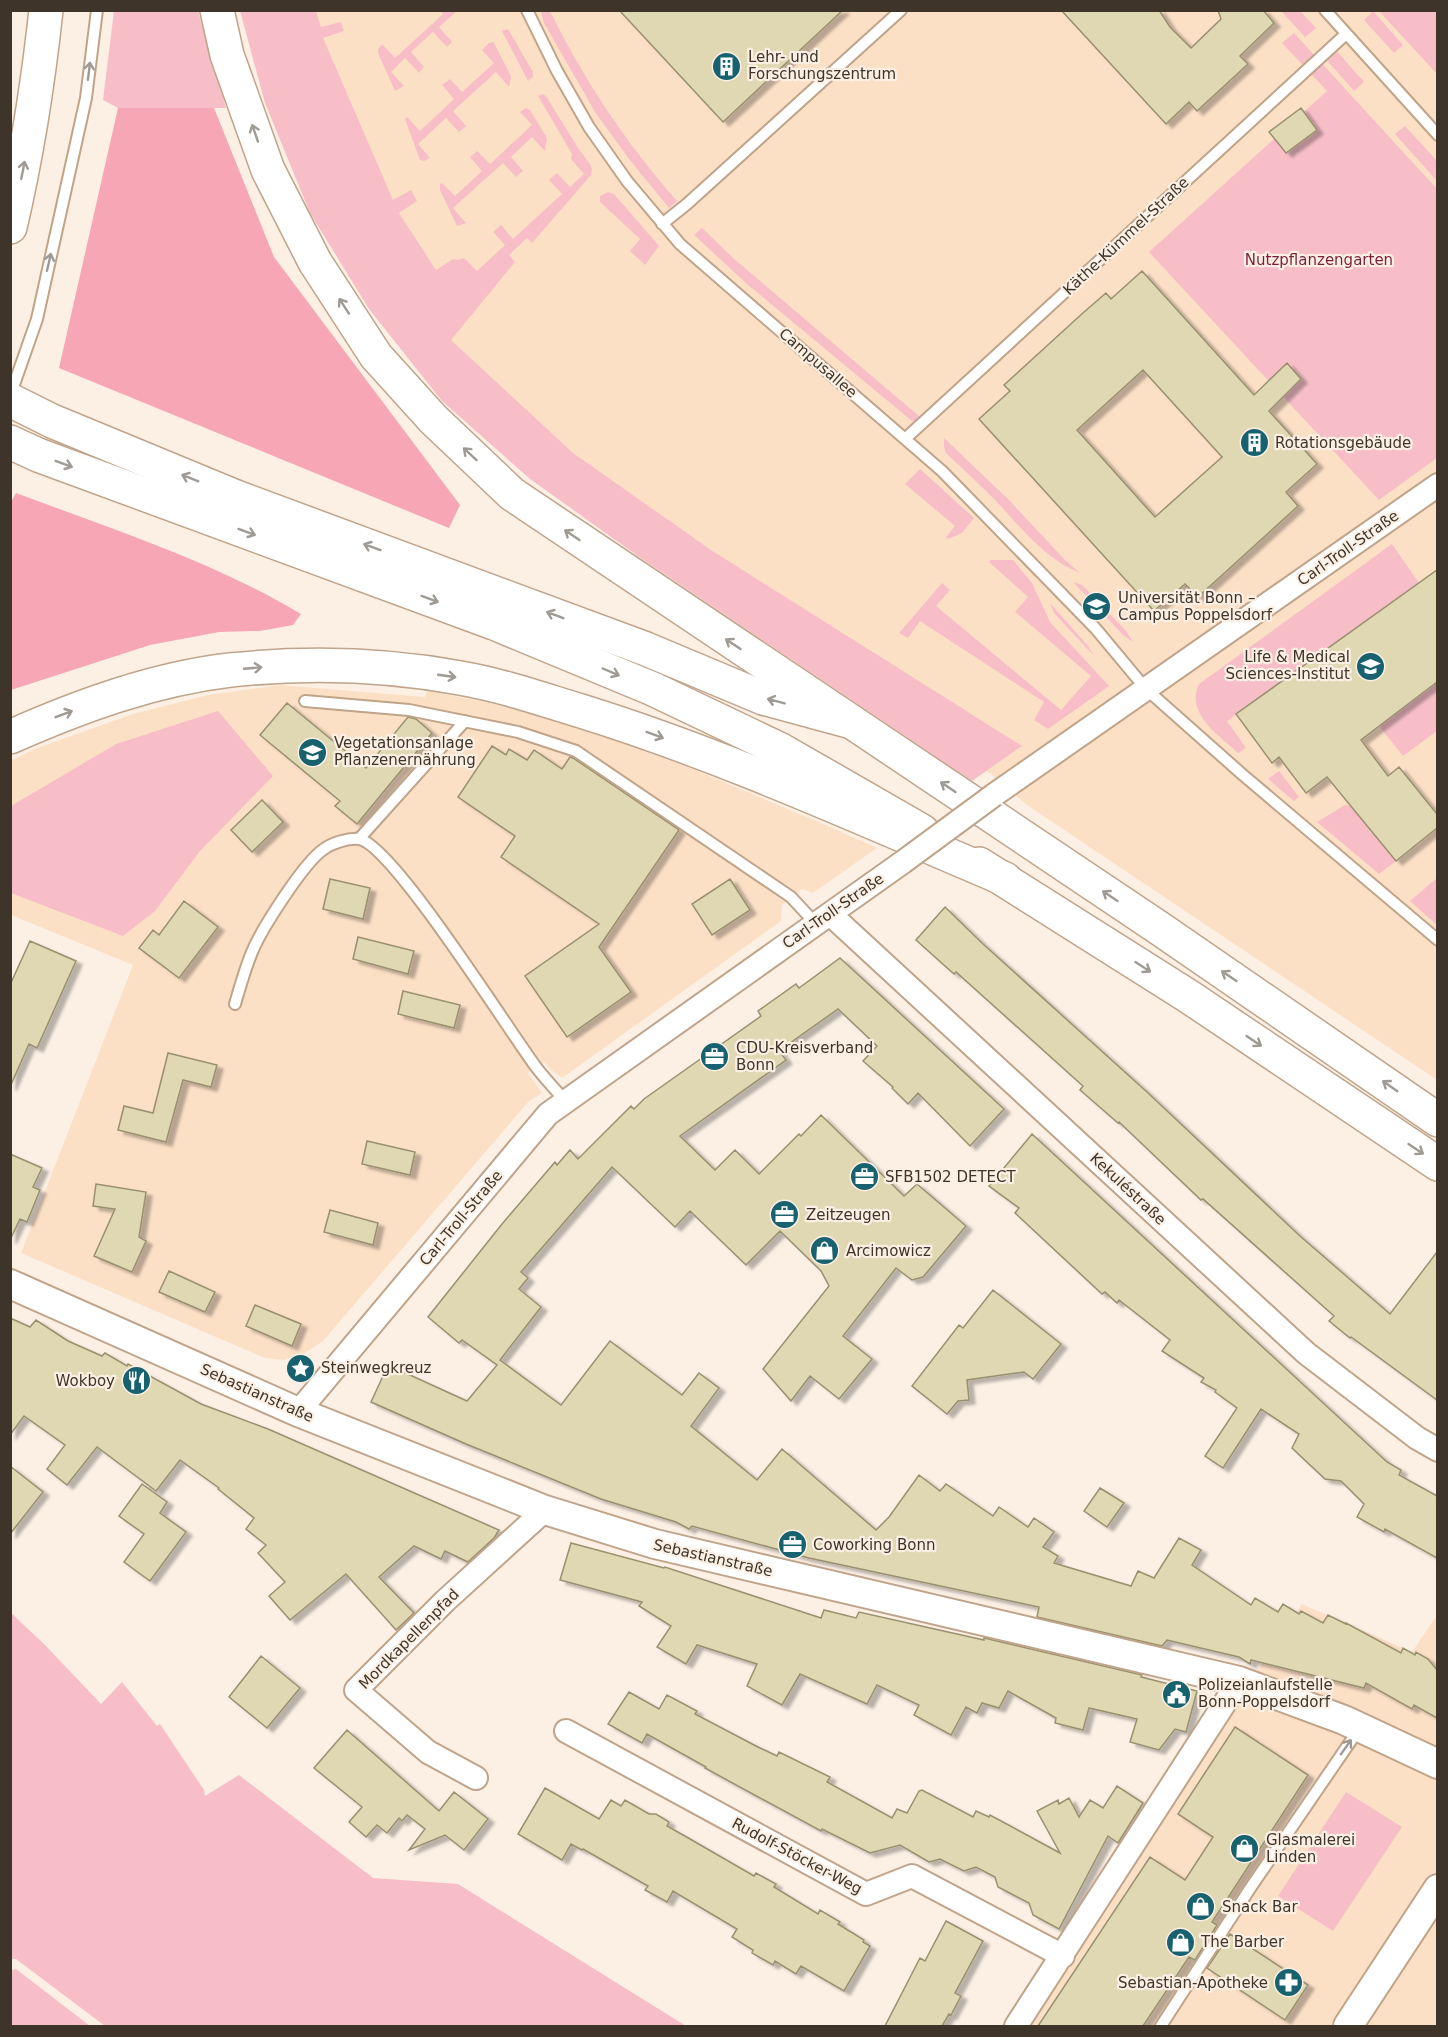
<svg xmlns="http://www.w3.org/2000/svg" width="1448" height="2037" viewBox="0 0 1448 2037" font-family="'DejaVu Sans',sans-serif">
  <defs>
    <filter id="shadow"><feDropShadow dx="6" dy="4" stdDeviation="1.5" flood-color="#0004"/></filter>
  </defs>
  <rect width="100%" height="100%" fill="#fcf0e5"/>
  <path fill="#fce0c6" d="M284,11H1437V1080L1027,805L980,765L533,449L401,298Z
    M280,685L425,697L427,691L486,702L544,718L617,741L690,768L828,826L877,848L813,893L802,889L782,905L781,921L562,1078L551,1070L544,1062L528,1073L542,1093L529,1101L323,1341L305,1353L284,1360L265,1358L21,1253L133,965L11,915V761L34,749L133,714L208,695Z
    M1302,1604L1412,1652L1437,1615V2026H1019Z"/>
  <path fill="#f7bec8" d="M114,11H198L226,108H118L103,100Z
    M240,11H316L321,27L341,22L344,31L323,38L393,200L411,190L417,201L399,213L436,270L453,259L458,260L464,258L477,271L505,245L493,232L501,225L513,239L562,194L549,180L557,173L570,187L584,174L571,159L572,154L538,96L543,94L546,96L578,148L590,164L592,169L591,175L532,243L527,238L509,255L515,262L451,340L573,453L711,550L1022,746L972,781L642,559L530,479L442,401L369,309L310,213L265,103Z
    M441,11H457L439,27L452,42L447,47L433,32L411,52L424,67L419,73L405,58L391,72L404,86L395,91L378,53V49L382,44L395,58L443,14Z
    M541,11H550C584,80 626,143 677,201L669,208L629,159L595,112L544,23Z
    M1281,11H1300L1316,28L1305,37Z
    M1373,11L1403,45L1394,53L1364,20Z
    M1379,11H1437V74Z
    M508,29L533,72V77L528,81L502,31Z
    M1294,33L1437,189V458L1379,500L1149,252L1327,91L1282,43Z
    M489,43L493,42L495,45L511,76L509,87L496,72L453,111L466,126L459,132L446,118L418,144L430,158L424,161L420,160L405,119L407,117L420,131L454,99L442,85L450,79L462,92L494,63L482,50Z
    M1334,48L1364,82L1354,91L1324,57Z
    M526,108L530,110L547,138L545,151L532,137L511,157L523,171L516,177L503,163L453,208L466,223L457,226L440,190V184L442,183L455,196L482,171L470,157L477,151L490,164L532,125L520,112Z
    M1405,126L1437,161V181L1395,134Z
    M608,192L614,194L659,246L645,265L630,251L640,239L600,202V196Z
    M702,228L733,258L926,422L912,421L747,284L694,235Z
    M944,438L1009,500L1065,560L1080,573C1045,559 1021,528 996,501C980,485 963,469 946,453L944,447Z
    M920,469L974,518L962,533L948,539L946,537L955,526L905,484Z
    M1392,544L1419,583L1227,721L1246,748L1238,753C1219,735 1185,714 1199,684Z
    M991,560H1013L1032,583L1050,622L1109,686L1048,729L1034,720L1044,702L920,621L908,638L899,633L942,583L950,590L936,606L1061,710L1091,676L1015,612L1028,597L989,562Z
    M1073,582L1082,585L1088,591L1126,631L1133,642L1124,636Z
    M1050,603L1088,646L1094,656L1054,613Z
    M1437,682V731L1403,756L1379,726Z
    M218,711L273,776L200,851L155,911L123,936L11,893V806L116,744Z
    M1279,771L1299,797L1294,801L1268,779Z
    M1345,805L1351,806L1396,861L1379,874L1317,822Z
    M1437,878V925L1410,901Z
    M11,1613L44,1644L101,1704L122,1682L157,1726L160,1724L204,1790L205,1796L239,1775L373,1878L458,1884L686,2026H105L16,1959H11Z
    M1346,1792L1402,1827L1333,1931L1278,1896Z
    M16,1969L90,2026H11V1970Z"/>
  <path fill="#f7a6b6" d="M118,108H214L274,257L460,505L449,528L59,368Z
    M16,493C112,529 212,561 301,614L293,625L260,631L219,632L150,645L11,690L10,504Z"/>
  <path fill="#e0d7b3" stroke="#99906f" stroke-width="1.5" fill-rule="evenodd" filter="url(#shadow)" d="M619,10H843L723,122Z
    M1061,10H1159L1170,27L1191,48L1221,19L1218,10H1263L1274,23L1240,56L1248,64L1197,111L1189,102L1166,124Z
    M1301,108L1317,130L1286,153L1269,132Z
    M1142,271L1254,395L1287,363L1301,379L1269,411L1317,464L1286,492L1298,506L1198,597L1185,584L1154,611L979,419L1010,391L1004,385L1084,312L1106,293L1111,299ZM1143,370L1222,457L1155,517L1077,430Z
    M1437,570V682L1361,740L1388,776L1399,767L1437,814V828L1396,861L1327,777L1306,793L1279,757L1272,763L1236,714Z
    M287,703L366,768L408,717L416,719L432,733L357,824L335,806L340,801L260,735Z
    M492,746L506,755L509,749L527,760L534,750L562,769L570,757L573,758L679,830L599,947L631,992L567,1037L525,976L599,924L501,857L515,836L458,797Z
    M262,800L283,822L252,852L231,830Z
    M330,879L370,888L363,919L323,909Z
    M730,879L750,910L712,935L692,904Z
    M184,901L218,927L179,978L139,948L153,930L159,935Z
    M945,907L982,943L1147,1092L1300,1236L1390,1314L1437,1252V1400L1351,1337L1350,1338L1329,1321L1334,1316L1203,1199L1201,1200L1119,1122L1118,1123L1080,1090L1083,1086L956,972L954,974L916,940Z
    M358,937L414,951L408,974L353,959Z
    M30,941L76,961L37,1048L29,1044L10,1087V985Z
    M840,958L1004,1109L970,1146L918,1093L908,1104L892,1088L893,1087L863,1061L877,1046L838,1009L779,1051L786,1060L680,1136L715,1170L735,1150L759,1174L799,1134L801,1136L821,1115L904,1196L917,1184L966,1226L923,1277L912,1280L896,1268L843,1336L872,1359L839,1399L810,1376L791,1401L763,1369L829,1286L821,1271L780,1231L746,1265L690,1211L675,1227L612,1167L521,1272L528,1278L519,1289L541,1307L500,1360L561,1405L610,1341L682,1395L699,1373L719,1388L691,1426L757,1480L782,1449L876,1530L889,1517L919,1475L940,1491L946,1484L993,1516L999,1507L1028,1527L1034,1518L1054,1532L1043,1547L1058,1556L1054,1563L1131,1586L1138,1571L1154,1578L1179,1538L1201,1550L1192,1565L1251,1605L1255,1598L1278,1612L1283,1604L1299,1614L1301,1611L1323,1623L1328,1615L1346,1624V1623L1401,1653L1403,1648L1415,1655L1416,1652L1428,1659L1437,1670V1718L1414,1705L1412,1709L1366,1683L1364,1688L1251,1660L1250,1664L1239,1657L1167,1640L1162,1646L1037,1617L1039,1607L809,1558L692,1526L689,1529L676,1522L601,1499L466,1444L371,1402L388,1365L467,1401L497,1365L462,1340L459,1343L428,1317L502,1224L555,1162L557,1165L570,1150L578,1159L631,1106L634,1109L644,1099L761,1016L758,1011L796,984L799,988Z
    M403,991L460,1005L454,1028L398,1014Z
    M168,1053L217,1065L211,1087L183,1080L166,1142L118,1130L124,1106L153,1113Z
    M1032,1134L1387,1462L1401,1470L1399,1475L1437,1496V1558L1385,1529L1384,1532L1357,1517L1364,1504L1341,1481L1325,1479L1292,1448L1299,1434L1261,1409L1223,1468L1205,1456L1237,1408L1215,1392L1216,1390L1201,1382L1204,1378L1162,1351L1170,1340L1119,1300L1117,1303L1105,1292L1102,1294L1015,1213L1019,1208L989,1186Z
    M367,1141L415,1152L410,1175L362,1164Z
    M10,1154L42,1168L33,1187L40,1190L27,1222L20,1219L10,1240Z
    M96,1184L146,1192L139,1237L146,1241L132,1272L94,1256L115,1209L93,1206Z
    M330,1210L378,1223L373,1245L324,1232Z
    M169,1271L215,1292L205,1312L159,1292Z
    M993,1290L1061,1344L1033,1379L1024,1372L967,1380L969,1400L958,1401L947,1414L912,1386L959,1325L963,1328Z
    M255,1305L301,1324L292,1346L246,1326Z
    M10,1318L30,1327L36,1320L68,1341L102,1356L105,1353L127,1366L128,1364L201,1404L268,1429L499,1530L494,1538L468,1562L445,1551L441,1559L414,1546L379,1577L414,1613L396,1630L346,1574L290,1620L269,1596L285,1582L258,1553L266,1545L246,1529L254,1518L218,1489L219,1488L180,1460L156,1491L97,1447L67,1485L47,1469L65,1445L24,1416L10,1435Z
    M10,1466L43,1492L10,1534Z
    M142,1484L167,1502L160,1513L186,1532L150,1581L124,1562L144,1534L119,1516Z
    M1100,1488L1124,1503L1107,1527L1084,1511Z
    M571,1543L664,1568L665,1567L821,1618L824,1610L856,1618L859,1612L984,1640V1638L1142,1675L1141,1677L1197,1691L1186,1732L1175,1729L1159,1750L1130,1742L1137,1719L1089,1708L1083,1730L1055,1723L1056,1718L1008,1691L999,1708L982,1703L977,1713L966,1707L951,1735L914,1715L919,1705L877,1685L867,1704L800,1674L782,1705L747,1686L757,1664L697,1645L686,1664L657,1647L671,1626L639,1606L642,1602L560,1580Z
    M261,1656L300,1688L267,1728L229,1697Z
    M629,1692L659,1709L667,1695L697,1711L695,1714L756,1746L777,1756L779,1752L830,1777L827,1782L892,1818L897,1809L907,1813L919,1791L922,1790L973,1817L976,1811L989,1817L990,1815L1060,1853L1037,1811L1058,1800L1059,1804L1069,1798L1079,1817L1090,1800L1103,1808L1117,1786L1143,1803L1118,1843L1108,1836L1059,1929L1033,1915L1029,1903L998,1887L995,1877L976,1867L964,1871L940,1859L929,1862L900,1845L870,1853L822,1829L821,1831L705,1768L706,1767L647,1734L642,1743L608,1724Z
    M1235,1727L1308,1775L1212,1922L1217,1925L1195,1960L1189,1957L1143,2026H1038L1150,1857L1185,1880L1213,1837L1178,1814Z
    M347,1730L439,1811L454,1792L488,1819L464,1850L445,1835L409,1850L425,1829L407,1815L402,1821L399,1818L387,1833L377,1825L366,1837L349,1822L362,1807L314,1768Z
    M545,1788L599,1819L611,1800L621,1806L625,1800L649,1814H656L669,1822L667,1826L690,1839L754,1876L756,1873L776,1884L774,1887L818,1914L820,1910L840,1922L838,1924L864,1940L863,1942L870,1946L844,1991L801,1966L796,1974L775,1961L773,1965L752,1953L753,1950L732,1937L737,1929L673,1891L667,1902L645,1890L648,1886L583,1849L582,1850L571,1844L562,1860L518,1834Z
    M946,1921L983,1941L955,1993L961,1996L951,2015L949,2014L942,2026H885L920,1958L925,1961Z
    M1230,1934L1308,1985L1285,2020L1207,1968Z"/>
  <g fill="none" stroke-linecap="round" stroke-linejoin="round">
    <defs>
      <path id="service" d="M527,10L557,71L589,127L627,181L680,244L942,471L1096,629L1146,689L1243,775L1438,940
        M1325,10L1438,135
        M662,224L687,204L901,10
        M10,396L37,319L86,98L97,10
        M906,438L1346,34
        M305,701L409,710L518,732L576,751L791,897L816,924
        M359,839L465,721
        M235,1004C240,987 245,969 252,952C261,930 304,862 324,849C332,843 348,838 359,839C392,844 509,1031 536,1067C545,1079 556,1090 566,1102
        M1161,2026L1251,1887L1359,1729"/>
      <path id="minor" d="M994,795L1438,485
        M830,914L1306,1353L1417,1438L1438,1450
        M298,1412L548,1114L903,862
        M566,1731L866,1894L912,1876L1063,1956
        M476,1778L428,1752L356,1690L445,1601L545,1510
        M1016,2026L1239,1681"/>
      <path id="tertiary" d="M10,1284L298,1412L545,1510L655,1544L1239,1681L1344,1720L1438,1764
        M1348,2026L1438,1889"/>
      <path id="trunk" d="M217,10L227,55L268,170L315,262L376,356L433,419L512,494L1159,928L1438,1120
        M10,442L38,455L494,623L653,689L781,750L922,831
        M979,864L1188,996L1438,1164"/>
      <path id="motorway" d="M10,227C27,155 38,84 46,10
        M10,400L52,421L236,497L646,649L763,698L852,722
        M10,737C80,706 154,679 230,670C307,662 384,664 460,678C501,685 541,699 581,711C726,756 865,820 1005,879"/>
    </defs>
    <use href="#service" stroke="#bfa48a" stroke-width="14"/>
    <use href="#minor" stroke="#bfa48a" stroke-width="26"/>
    <use href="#tertiary" stroke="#bfa48a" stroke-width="32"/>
    <use href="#trunk" stroke="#bfa48a" stroke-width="36"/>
    <use href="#motorway" stroke="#bfa48a" stroke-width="36"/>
    <use href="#service" stroke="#fff" stroke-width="10"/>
    <use href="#minor" stroke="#fff" stroke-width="22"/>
    <use href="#tertiary" stroke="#fff" stroke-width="28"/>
    <use href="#trunk" stroke="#fff" stroke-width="33"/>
    <use href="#motorway" stroke="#fff" stroke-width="33"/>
    <defs>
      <path id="minor-bridge" d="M903,862L994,795"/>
    </defs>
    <use href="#minor-bridge" stroke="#bfa48a" stroke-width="26" stroke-linecap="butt"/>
    <use href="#minor-bridge" stroke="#fff" stroke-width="22"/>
  </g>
  <defs><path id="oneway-shaft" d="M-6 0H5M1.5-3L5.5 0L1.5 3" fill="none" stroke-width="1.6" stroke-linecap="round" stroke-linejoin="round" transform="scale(1.5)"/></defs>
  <g stroke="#9f9a94">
    <use href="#oneway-shaft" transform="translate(89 71) rotate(-83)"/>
    <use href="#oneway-shaft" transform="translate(255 133) rotate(-109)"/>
    <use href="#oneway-shaft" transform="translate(23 170) rotate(-79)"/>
    <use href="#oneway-shaft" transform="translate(49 262) rotate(-77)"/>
    <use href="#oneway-shaft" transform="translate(344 306) rotate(-123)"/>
    <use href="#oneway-shaft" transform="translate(470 454) rotate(-137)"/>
    <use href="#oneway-shaft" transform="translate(64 464) rotate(20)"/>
    <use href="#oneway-shaft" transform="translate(190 478) rotate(-158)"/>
    <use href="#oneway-shaft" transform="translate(247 532) rotate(20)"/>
    <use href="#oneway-shaft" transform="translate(572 535) rotate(-146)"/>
    <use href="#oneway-shaft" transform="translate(372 547) rotate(-160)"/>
    <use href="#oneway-shaft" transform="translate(430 599) rotate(20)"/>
    <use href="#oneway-shaft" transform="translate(555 615) rotate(-159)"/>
    <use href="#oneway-shaft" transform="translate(733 644) rotate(-146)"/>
    <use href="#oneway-shaft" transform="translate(253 668) rotate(-5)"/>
    <use href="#oneway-shaft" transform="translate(611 672) rotate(23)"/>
    <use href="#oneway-shaft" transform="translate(447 676) rotate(8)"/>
    <use href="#oneway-shaft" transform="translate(776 701) rotate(-165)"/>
    <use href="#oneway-shaft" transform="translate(64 714) rotate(-21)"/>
    <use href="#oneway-shaft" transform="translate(655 735) rotate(20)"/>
    <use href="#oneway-shaft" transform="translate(948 787) rotate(-146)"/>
    <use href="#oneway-shaft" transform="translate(1110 896) rotate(-146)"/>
    <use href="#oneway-shaft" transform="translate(1143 967) rotate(33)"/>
    <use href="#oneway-shaft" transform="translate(1229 976) rotate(-146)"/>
    <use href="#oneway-shaft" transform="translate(1254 1041) rotate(34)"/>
    <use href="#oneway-shaft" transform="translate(1390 1086) rotate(-145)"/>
    <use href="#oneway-shaft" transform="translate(1416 1149) rotate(34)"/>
    <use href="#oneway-shaft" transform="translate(1346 1747) rotate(-55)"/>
  </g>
  <defs>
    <symbol id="building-disc" viewBox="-11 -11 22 22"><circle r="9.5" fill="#18616f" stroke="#fcf0e5"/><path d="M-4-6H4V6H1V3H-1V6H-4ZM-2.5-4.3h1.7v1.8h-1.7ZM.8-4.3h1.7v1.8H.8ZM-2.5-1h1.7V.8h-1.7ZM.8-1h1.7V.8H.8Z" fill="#fff"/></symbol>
    <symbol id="university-disc" viewBox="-11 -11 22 22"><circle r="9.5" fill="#18616f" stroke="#fcf0e5"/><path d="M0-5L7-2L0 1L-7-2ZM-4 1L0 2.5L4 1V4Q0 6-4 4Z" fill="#fff"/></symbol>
    <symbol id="office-disc" viewBox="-11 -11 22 22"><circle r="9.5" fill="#18616f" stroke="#fcf0e5"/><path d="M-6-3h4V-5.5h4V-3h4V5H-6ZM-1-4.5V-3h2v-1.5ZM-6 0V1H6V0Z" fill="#fff"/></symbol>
    <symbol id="shop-disc" viewBox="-11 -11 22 22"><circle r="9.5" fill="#18616f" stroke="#fcf0e5"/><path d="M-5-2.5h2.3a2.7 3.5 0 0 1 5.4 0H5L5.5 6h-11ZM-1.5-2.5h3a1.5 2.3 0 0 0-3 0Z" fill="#fff"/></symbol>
    <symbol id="sight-disc" viewBox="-11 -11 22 22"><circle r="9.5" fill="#18616f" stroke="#fcf0e5"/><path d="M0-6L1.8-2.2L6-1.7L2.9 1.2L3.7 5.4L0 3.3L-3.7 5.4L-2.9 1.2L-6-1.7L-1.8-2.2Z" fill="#fff"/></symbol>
    <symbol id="restaurant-disc" viewBox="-11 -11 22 22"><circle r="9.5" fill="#18616f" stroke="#fcf0e5"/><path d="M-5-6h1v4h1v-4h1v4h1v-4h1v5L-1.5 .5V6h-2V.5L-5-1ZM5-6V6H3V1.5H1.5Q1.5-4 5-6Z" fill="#fff"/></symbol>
    <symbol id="civic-disc" viewBox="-11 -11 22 22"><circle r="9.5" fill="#18616f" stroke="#fcf0e5"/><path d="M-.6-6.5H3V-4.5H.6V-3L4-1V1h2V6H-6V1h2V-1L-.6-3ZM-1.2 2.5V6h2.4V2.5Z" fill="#fff"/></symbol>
    <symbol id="pharmacy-disc" viewBox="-11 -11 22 22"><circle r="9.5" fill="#18616f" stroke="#fcf0e5"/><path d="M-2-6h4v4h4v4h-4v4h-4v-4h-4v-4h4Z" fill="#fff"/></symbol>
  </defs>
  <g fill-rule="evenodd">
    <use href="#building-disc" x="710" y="50" width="33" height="33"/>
    <use href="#building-disc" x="1238" y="426" width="33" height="33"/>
    <use href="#university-disc" x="1080" y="590" width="33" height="33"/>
    <use href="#university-disc" x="1354" y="650" width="33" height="33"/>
    <use href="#university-disc" x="296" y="736" width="33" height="33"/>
    <use href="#office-disc" x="698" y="1040" width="33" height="33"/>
    <use href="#office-disc" x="848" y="1160" width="33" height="33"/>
    <use href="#office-disc" x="768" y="1198" width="33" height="33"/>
    <use href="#shop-disc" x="808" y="1234" width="33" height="33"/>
    <use href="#sight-disc" x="284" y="1352" width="33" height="33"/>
    <use href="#restaurant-disc" x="120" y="1364" width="33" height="33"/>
    <use href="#office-disc" x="776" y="1528" width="33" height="33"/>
    <use href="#civic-disc" x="1160" y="1678" width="33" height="33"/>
    <use href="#shop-disc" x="1228" y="1832" width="33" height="33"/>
    <use href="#shop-disc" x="1184" y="1890" width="33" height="33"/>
    <use href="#shop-disc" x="1164" y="1926" width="33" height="33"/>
    <use href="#pharmacy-disc" x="1272" y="1966" width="33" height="33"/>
  </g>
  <g text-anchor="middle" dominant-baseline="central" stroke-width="4.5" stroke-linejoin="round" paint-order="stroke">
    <g font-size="15" fill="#3f3429" stroke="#fcf0e5" text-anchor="start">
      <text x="748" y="57">Lehr- und<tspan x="748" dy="17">Forschungszentrum</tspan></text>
      <text x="1275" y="443">Rotationsgebäude</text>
      <text x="1118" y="598">Universität Bonn –<tspan x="1118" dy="17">Campus Poppelsdorf</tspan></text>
      <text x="1350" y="657" text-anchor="end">Life &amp; Medical<tspan x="1350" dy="17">Sciences-Institut</tspan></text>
      <text x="334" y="743">Vegetationsanlage<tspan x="334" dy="17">Pflanzenernährung</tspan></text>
      <text x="736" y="1048">CDU-Kreisverband<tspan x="736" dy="17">Bonn</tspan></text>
      <text x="885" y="1177">SFB1502 DETECT</text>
      <text x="806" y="1215">Zeitzeugen</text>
      <text x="846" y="1251">Arcimowicz</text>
      <text x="321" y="1368">Steinwegkreuz</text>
      <text x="115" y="1381" text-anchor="end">Wokboy</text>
      <text x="813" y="1545">Coworking Bonn</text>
      <text x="1198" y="1685">Polizeianlaufstelle<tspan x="1198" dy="17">Bonn-Poppelsdorf</tspan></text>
      <text x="1266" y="1840">Glasmalerei<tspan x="1266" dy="17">Linden</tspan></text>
      <text x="1222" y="1907">Snack Bar</text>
      <text x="1201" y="1942">The Barber</text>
      <text x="1268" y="1983" text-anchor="end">Sebastian-Apotheke</text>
    </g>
    <g font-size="15" fill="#3f3429" stroke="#fcf0e5">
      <text transform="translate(1126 236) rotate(-43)">Käthe-Kümmel-Straße</text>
      <text transform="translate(818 363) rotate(41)">Campusallee</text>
      <text transform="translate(1348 548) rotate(-35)">Carl-Troll-Straße</text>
      <text transform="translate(833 911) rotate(-35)">Carl-Troll-Straße</text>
      <text transform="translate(1128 1189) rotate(43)">Kekuléstraße</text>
      <text transform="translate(461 1218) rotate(-50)">Carl-Troll-Straße</text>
      <text transform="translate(257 1393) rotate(24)">Sebastianstraße</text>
      <text transform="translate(713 1558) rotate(13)">Sebastianstraße</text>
      <text transform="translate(409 1639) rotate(-45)">Mordkapellenpfad</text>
      <text transform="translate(797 1856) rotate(28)">Rudolf-Stöcker-Weg</text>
    </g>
    <g font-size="15" fill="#7b1f3b" stroke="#fcf0e5">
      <text x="1319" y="260">Nutzpflanzengarten</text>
    </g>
  </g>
  <rect width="1448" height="2037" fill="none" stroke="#3f3429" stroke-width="24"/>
</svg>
